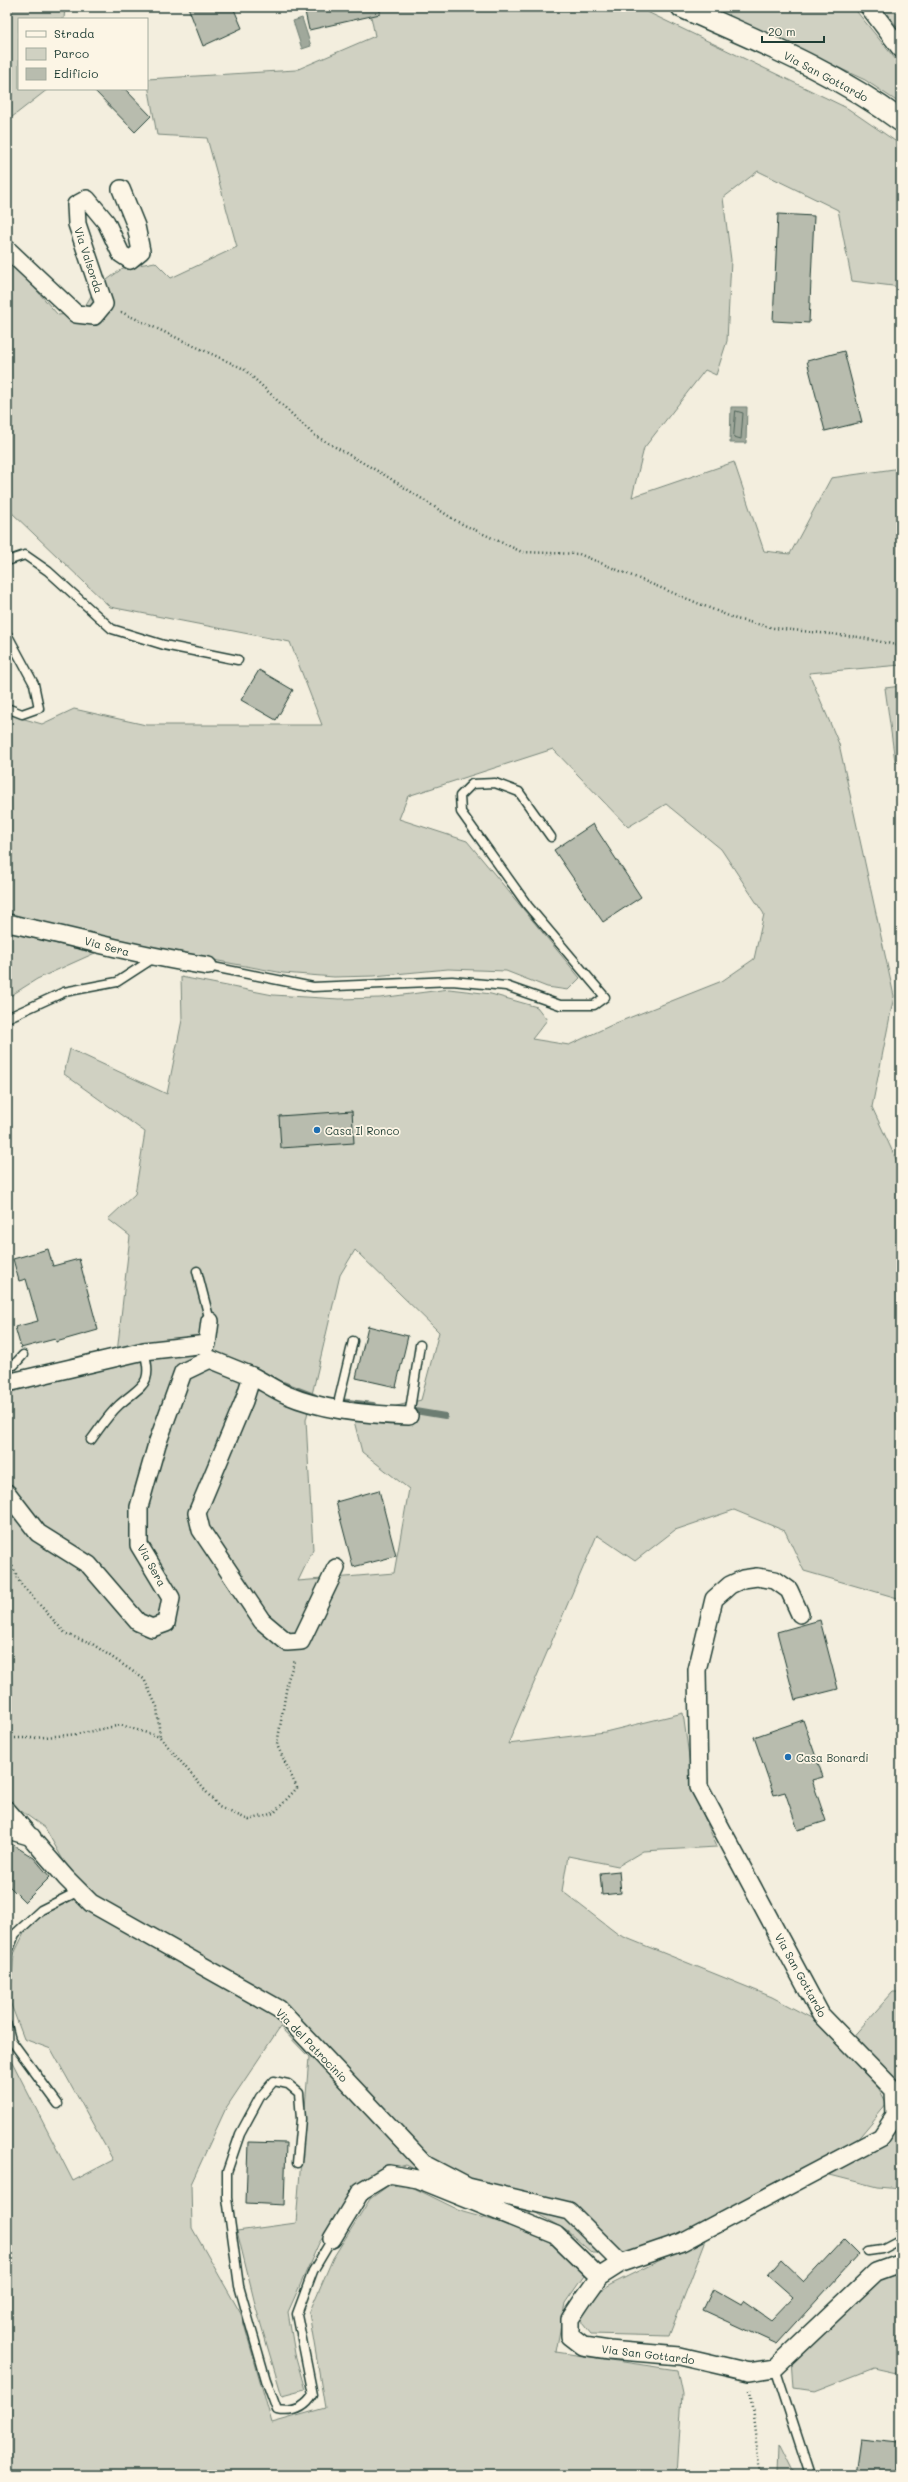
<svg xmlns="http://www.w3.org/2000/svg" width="908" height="2482" viewBox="0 0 908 2482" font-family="Mali,sans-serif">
  <rect width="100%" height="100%" fill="#f3eede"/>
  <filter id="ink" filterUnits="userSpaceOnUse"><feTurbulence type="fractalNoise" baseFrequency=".025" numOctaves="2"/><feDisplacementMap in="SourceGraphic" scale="8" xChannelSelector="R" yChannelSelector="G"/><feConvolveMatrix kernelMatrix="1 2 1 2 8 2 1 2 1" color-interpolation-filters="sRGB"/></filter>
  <g filter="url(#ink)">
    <path fill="#d0d1c2" stroke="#78877b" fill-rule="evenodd" d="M7,7H65L64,19H19V89H48L7,121Z
      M369,7H637L847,108L901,145V287L852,281L838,210L758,171L723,198L731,260L727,341L716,375L705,370L644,448L632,497L734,462L764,551L790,554L831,478L901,468V665L809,673L839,744L894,996L872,1107L901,1170V1599L804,1571L785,1531L734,1510L675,1530L635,1561L597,1535L508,1744L605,1732L683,1713L694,1793L717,1847L643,1851L618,1866L568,1856L562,1891L619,1935L772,1997L817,2021L879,2089L887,2104L856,2141L665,2244L630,2253H592L567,2231L536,2213L497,2210L406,2165L383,2171L357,2187L319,2243L288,2312L295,2354L305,2390L282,2396L256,2308L237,2231L296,2223L309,2057L280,2027L226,2108L191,2184L192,2228L241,2314L272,2423L325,2408L309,2313L333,2258L370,2199L389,2185L412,2187L463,2212L542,2234L586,2273L565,2303L556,2352L677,2370L682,2394L677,2475H7V2052L73,2181L113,2160L51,2049L24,2039L10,2002L14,1954L27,1927L55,1907L83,1895L45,1828L7,1801V1384L117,1353L130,1236L108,1219L135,1194L145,1132L64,1074L70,1049L167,1094L182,1020L181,977L273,995L339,999L380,998L449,989L491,994L537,1007L547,1020L532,1039L569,1045L616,1023L722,981L754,959L764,914L721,849L666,804L628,827L553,749L408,796L399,819L467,841L580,978L568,990L547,987L506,971L448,969L374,976L334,977L283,973L138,946L7,915V714L42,724L74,709L146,725H322L290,642L110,607L10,511L7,494V256L58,315L81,313L95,289L123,268L155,262L171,278L237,247L207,138L157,135L147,79L296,70L375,36ZM355,1250L439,1332L421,1400L353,1417L362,1452L409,1489L394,1573L298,1581L313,1550L306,1420L340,1275Z
      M708,7H853L901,66V104L865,80Z
      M881,7H901V31Z
      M901,686V760L895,761L885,688Z
      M7,932L95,953L37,979L7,998Z
      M893,1992H901V2090L849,2041Z
      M901,2112V2189L877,2187L830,2175L867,2153Z
      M707,2237L669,2336L591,2334L582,2323L581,2310L590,2297L610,2285Z
      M901,2271V2374L874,2368L815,2391L794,2388L792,2359L871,2282Z
      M779,2443L795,2475H778Z"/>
    <path fill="#a0a89b" stroke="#6c7d72" d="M302,18L311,46L302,49L293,21Z
      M731,407H747L746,443H730Z"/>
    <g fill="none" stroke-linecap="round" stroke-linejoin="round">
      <path stroke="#53685d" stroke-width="1" d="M736,411L743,413L741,439L734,437Z"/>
      <path stroke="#6c7d72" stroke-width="6" d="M283,1384L314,1396
        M340,1401L373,1405
        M409,1410L445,1416"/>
    </g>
    <path fill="#b8bcae" stroke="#1f3d34" d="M188,7H233L242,28L203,46Z
      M304,7H380V14L309,30Z
      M93,89H125L151,116L135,132Z
      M778,214L814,216L809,323L773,321Z
      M844,351L862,422L825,431L807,361Z
      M259,670L293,690L276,720L241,700Z
      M593,824L641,897L603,922L554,850Z
      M352,1111L354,1143L281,1148L279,1116Z
      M48,1249L53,1266L79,1259L98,1330L56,1342L55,1339L21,1348L15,1327L38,1321L26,1279L19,1281L13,1259Z
      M368,1326L408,1336L396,1387L356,1378Z
      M379,1490L396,1556L353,1567L336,1502Z
      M820,1620L838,1689L795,1700L777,1632Z
      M803,1720L823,1777L812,1780L826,1821L798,1830L785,1792L774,1795L754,1737Z
      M7,1841L34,1858L50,1877L25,1902L7,1884Z
      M619,1871L621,1893L602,1895L600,1873Z
      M248,2142L286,2143L284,2205L246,2203Z
      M844,2239L859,2254L777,2344L703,2310L713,2289L741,2305L744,2301L771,2320L793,2297L768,2275L781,2260L804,2282Z
      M860,2439L899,2443L897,2475H855Z"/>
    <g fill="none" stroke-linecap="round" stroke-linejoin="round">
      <defs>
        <path id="service" d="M7,561L25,555L48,571L112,629L164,645L238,660
          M7,634L34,684L39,708L22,714L7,708
          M208,966L313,987L452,981L506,986L560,1005H594L605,997L528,906L461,812L460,796L472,784L495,783L519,792L551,837
          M7,1018L64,992L117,982L154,958
          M197,1271L210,1321
          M7,1366L14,1365L23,1355
          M337,1408L353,1341
          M409,1416L420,1345
          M91,1440C100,1428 108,1415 119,1405C141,1385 154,1386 144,1351
          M7,1955L15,1934L41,1910L79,1891
          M7,2025L11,2040L58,2104
          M297,2163L301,2119L299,2093L288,2084L274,2081L260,2097L240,2134L227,2172V2198L239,2286L266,2380L277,2410C293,2413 305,2408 313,2395L297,2314L313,2271L332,2239
          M868,2251L882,2249L901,2239
          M775,2368L810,2475"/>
        <path id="minor" d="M869,7L901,49
          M7,249L76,314L94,316L104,304L77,224L76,205L87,199L106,222L121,254L130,260L141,251L136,226L121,189
          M7,923C74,937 140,956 208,966
          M252,1376C264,1382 275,1390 287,1395C322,1410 371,1415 409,1416
          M7,1383L144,1351L207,1344L210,1321
          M7,1493L38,1533L89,1565L138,1622L152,1628L166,1623L171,1598L139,1545V1507L157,1444L183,1372L210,1359L252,1376L244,1401L197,1513L201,1530L262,1621L287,1642L301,1641L336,1568
          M800,1614L789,1590L775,1580L757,1577L743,1579L730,1585L714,1599L697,1670L699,1787L821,2015L894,2090L895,2116L881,2137L682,2242L621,2263L599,2277L584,2298L570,2319V2336L583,2346L609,2350L680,2356L749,2372L775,2368L876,2272L901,2263
          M7,1810L66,1878L91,1903L279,2009L426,2165L468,2187L569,2211L621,2263
          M8,1830L32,1837
          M332,2239L361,2191L389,2174L418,2179L556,2235L599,2277"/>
        <path id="tertiary" d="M682,7C758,41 834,71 901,121"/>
      </defs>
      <use href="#service" stroke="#1f3d34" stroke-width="11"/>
      <use href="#minor" stroke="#1f3d34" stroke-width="20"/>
      <use href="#tertiary" stroke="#1f3d34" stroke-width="24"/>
      <path stroke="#1f3d34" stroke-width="2.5" stroke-dasharray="1 3" stroke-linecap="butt" d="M121,312L244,369L314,435L388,477L458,522L522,552L579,554L736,619L774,628L858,637L901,646
        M7,1561L11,1563L20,1583L66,1634L91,1643L144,1679L157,1707L160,1737
        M7,1738H34L78,1734L121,1725L160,1737L219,1807L249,1820L274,1813L297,1788L277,1745L288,1679L295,1660
        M750,2390L760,2475"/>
      <use href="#service" stroke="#fcf5e5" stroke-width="8"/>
      <use href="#minor" stroke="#fcf5e5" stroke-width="17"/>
      <use href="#tertiary" stroke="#fcf5e5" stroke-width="21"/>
    </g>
  </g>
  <g fill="#1f6fb2" stroke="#fcf5e5" stroke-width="1.5">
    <circle cx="317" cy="1130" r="4"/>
    <circle cx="788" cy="1757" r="4"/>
  </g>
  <g text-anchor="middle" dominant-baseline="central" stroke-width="3.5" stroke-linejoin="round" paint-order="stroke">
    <g font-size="11" fill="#1f3d34" stroke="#fcf5e5">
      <text transform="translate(826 76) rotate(28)">Via San Gottardo</text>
      <text transform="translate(89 260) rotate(72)">Via Valsorda</text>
      <text transform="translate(107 946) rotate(15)">Via Sera</text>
      <text transform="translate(152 1565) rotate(61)">Via Sera</text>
      <text transform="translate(801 1975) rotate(61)">Via San Gottardo</text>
      <text transform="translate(312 2045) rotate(46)">Via del Patrocinio</text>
      <text transform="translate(648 2354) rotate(7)">Via San Gottardo</text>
    </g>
    <g font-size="11" fill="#1f3d34" stroke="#fcf5e5" text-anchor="start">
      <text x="325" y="1130">Casa Il Ronco</text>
      <text x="796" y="1757">Casa Bonardi</text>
    </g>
  </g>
  <rect width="908" height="2482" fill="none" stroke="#fcf5e5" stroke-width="24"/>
  <rect x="12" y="12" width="884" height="2458" fill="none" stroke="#1f3d34" stroke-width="1.5" filter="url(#ink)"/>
  <rect x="18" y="18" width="130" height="72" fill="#fcf5e5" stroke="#a4ab9e"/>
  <rect x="26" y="31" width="20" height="6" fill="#fcf5e5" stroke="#a4ab9e"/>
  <text x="54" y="38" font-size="12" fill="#1f3d34">Strada</text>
  <rect x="26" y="48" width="20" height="12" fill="#d0d1c2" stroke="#a4ab9e"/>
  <text x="54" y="58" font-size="12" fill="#1f3d34">Parco</text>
  <rect x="26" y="68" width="20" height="12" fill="#b8bcae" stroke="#a4ab9e"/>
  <text x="54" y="78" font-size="12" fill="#1f3d34">Edificio</text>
  <path d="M762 36v6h62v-6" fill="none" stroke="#1f3d34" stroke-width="2"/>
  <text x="768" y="36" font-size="12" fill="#1f3d34" stroke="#fcf5e5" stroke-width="3" paint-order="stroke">20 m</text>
</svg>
